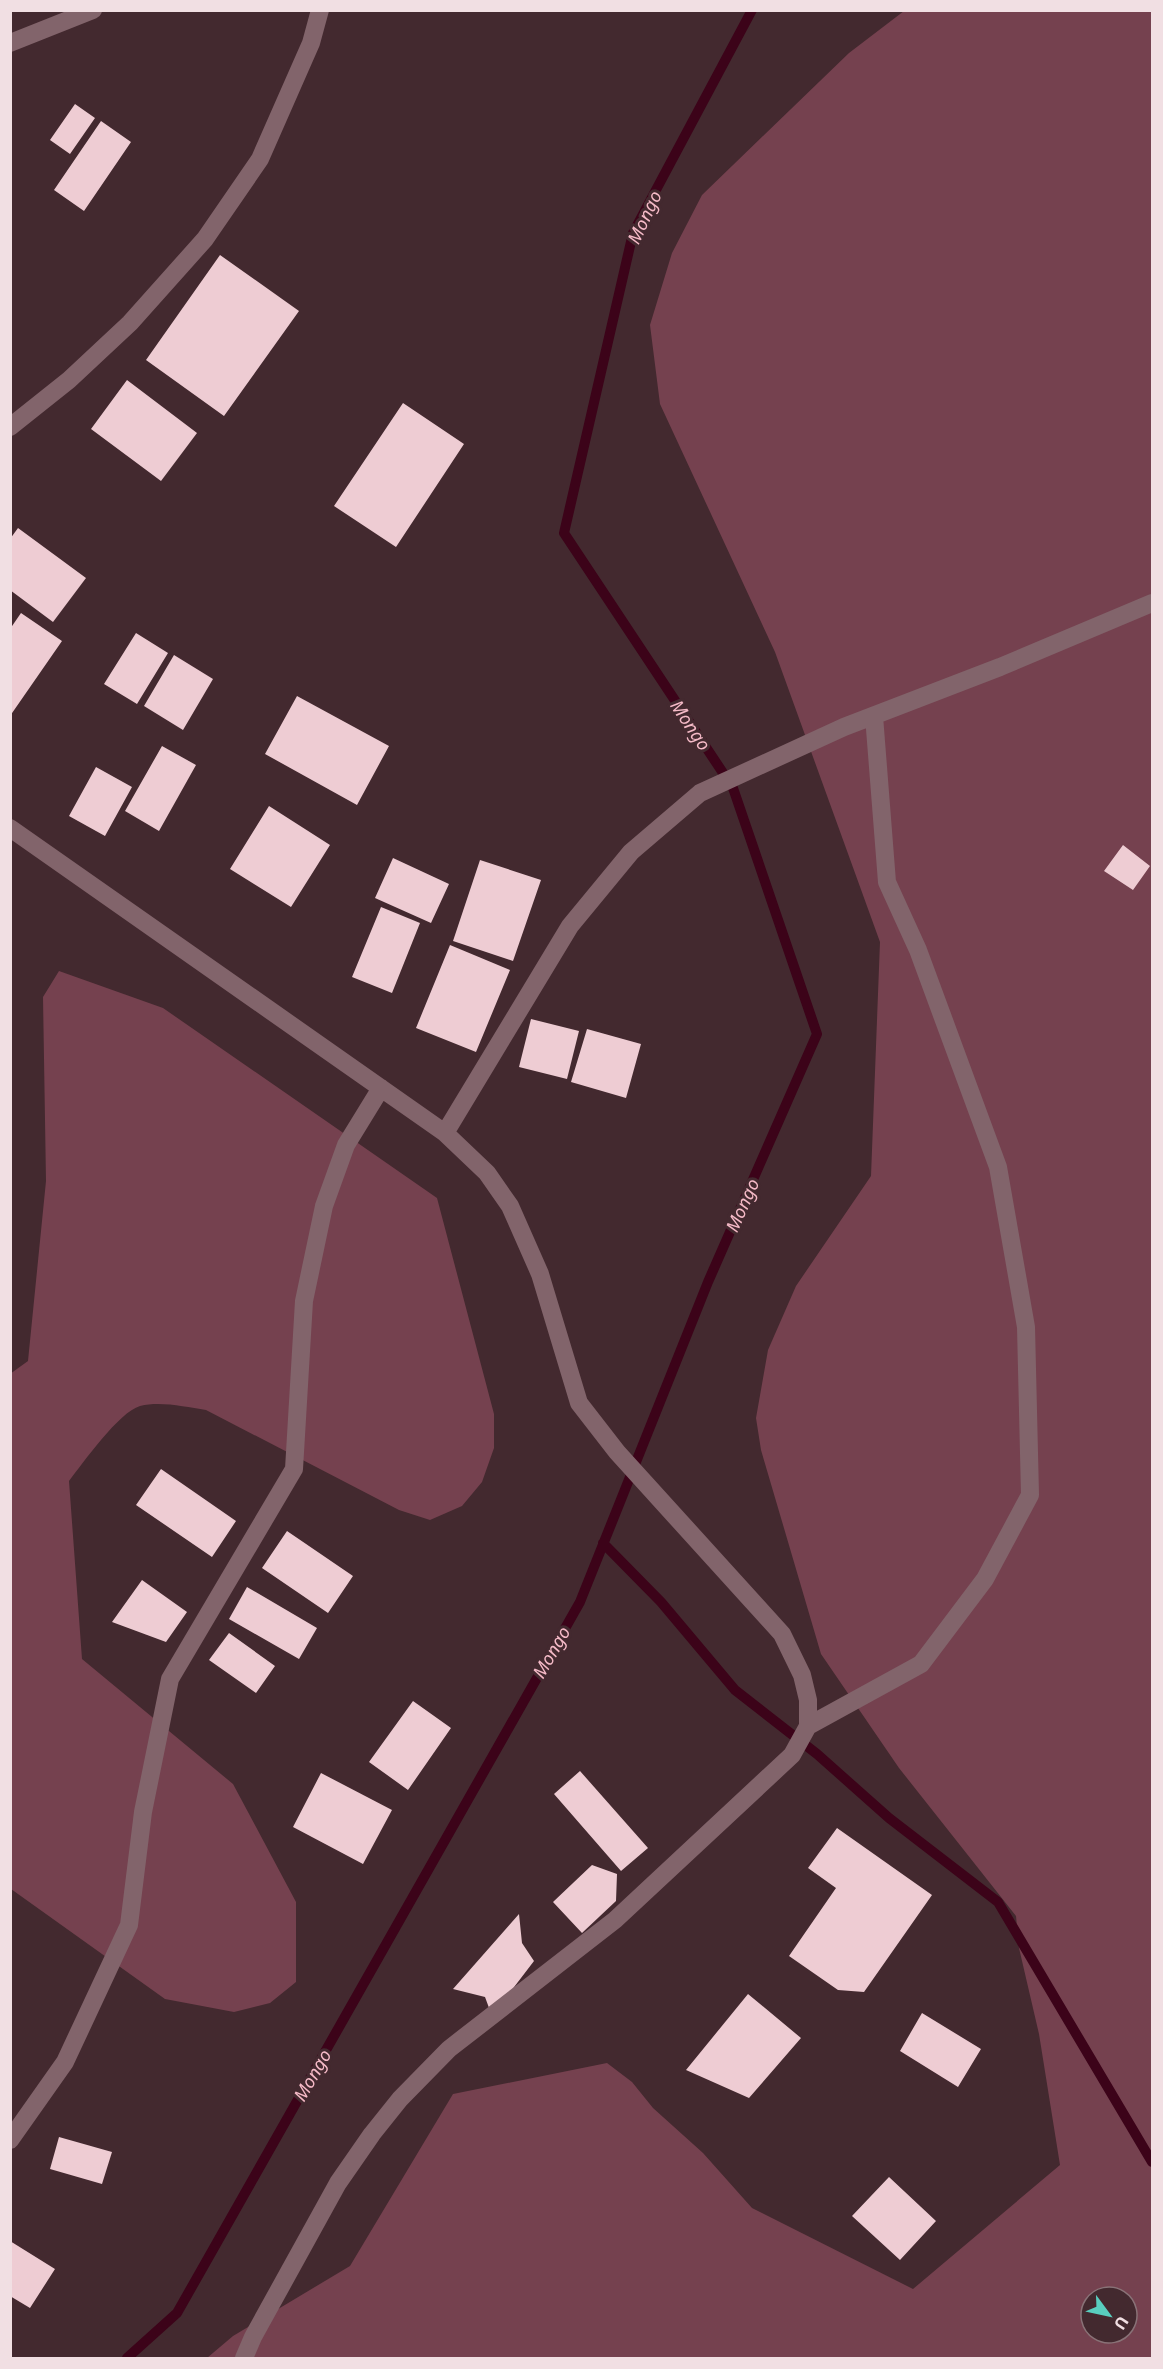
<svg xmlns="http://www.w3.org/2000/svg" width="1163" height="2369" viewBox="0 0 1163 2369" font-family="'Noto Sans',sans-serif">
  <rect width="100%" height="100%" fill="#43292f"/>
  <path fill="#75414f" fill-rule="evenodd" d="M904,11H1152V2358H207L233,2336L350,2266L453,2094L607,2063L632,2082L653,2108L703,2153L752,2208L913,2289L1060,2165L1039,2034L1019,1948L1016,1916L899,1768L821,1654L761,1450L756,1418L768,1350L796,1286L871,1176L880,942L775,652L660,404L650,325L672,253L702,195L849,53ZM1091,2297H1127V2333H1091Z
    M59,971L163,1008L437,1198L494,1414V1448L482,1482L462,1506L430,1520L399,1510L206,1410C185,1407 161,1401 140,1406C119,1412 83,1463 69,1481L82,1659L233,1784L296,1902V1982L270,2003L234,2012L165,1999L11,1889L10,1374L28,1361L46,1181L43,997Z"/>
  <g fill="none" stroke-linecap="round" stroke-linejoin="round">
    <path stroke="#3c0319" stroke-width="10" d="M603,1543L661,1602L735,1690L817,1754L889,1818L998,1902L1152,2162
      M127,2358L177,2313L580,1602L708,1282L817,1034L733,788L564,533L633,233L752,10"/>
  </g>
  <path fill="#eeccd3" d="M75,104L95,118L70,154L50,140Z
    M101,121L131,142L84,211L54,190Z
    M220,255L299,311L224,416L146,360Z
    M127,380L197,433L161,481L91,429Z
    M403,403L464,444L396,547L334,506Z
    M18,528L86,578L53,622L10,590V539Z
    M21,613L62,641L10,716V629Z
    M136,633L168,653L137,704L104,684Z
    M174,655L213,679L183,730L144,706Z
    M297,696L389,746L357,805L265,754Z
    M162,746L196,765L159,831L125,811Z
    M96,767L132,787L105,836L69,816Z
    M269,806L330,845L291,907L230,869Z
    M1123,845L1150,866L1133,890L1104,871Z
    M393,858L449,884L431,923L375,898Z
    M480,860L541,880L513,961L453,941Z
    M381,907L420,923L392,993L352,977Z
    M450,945L510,970L476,1052L416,1028Z
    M531,1019L579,1031L567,1079L519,1067Z
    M587,1029L641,1044L626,1098L571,1082Z
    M161,1469L236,1521L212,1557L136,1505Z
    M287,1531L353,1576L328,1613L262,1568Z
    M142,1580L187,1612L166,1642L112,1622Z
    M247,1587L317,1628L299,1659L229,1619Z
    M229,1633L275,1666L256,1693L209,1660Z
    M413,1701L451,1728L408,1790L369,1762Z
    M580,1771L648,1848L621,1871L554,1794Z
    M321,1773L392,1810L363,1864L293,1827Z
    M837,1828L932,1895L864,1992L838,1990L789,1956L836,1888L808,1868Z
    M592,1865L617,1874L616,1901L582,1933L553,1902Z
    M519,1914L522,1943L534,1961L492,2016L485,1997L453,1989Z
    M748,1994L801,2038L749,2098L686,2070Z
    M922,2013L981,2049L958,2087L900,2051Z
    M59,2137L112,2152L102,2184L50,2169Z
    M889,2177L936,2221L900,2260L852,2216Z
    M10,2241L55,2269L30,2308L10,2296Z"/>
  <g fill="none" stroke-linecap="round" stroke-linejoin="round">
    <path stroke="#82646b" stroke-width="18" d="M10,43L93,10
      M10,427L69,380L130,323L205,239L260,159L311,43L320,10
      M10,828L445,1133L487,1173L510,1206L540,1274L579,1403L617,1452L782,1634L802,1675L808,1700V1726L792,1755L615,1920L449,2049L400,2099L372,2134L338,2183L253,2337L244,2358
      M445,1133L570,926L631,852L700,793L844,727L1000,667L1152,603
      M808,1726L921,1664L985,1579L1030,1495L1026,1327L998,1167L918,950L887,882L874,716
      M10,2140L65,2062L129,1925L143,1812L170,1679L294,1469L304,1301L324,1206L346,1145L381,1088"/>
  </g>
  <g text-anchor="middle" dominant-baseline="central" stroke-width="6" stroke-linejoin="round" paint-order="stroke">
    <g font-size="18" font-style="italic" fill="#f5bac7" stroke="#43292f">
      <text transform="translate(644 217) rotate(-65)">Mongo</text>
      <text transform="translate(691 725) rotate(56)">Mongo</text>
      <text transform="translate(742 1205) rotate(-66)">Mongo</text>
      <text transform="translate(551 1652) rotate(-60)">Mongo</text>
      <text transform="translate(312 2075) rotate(-60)">Mongo</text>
    </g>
  </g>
  <rect width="1163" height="2369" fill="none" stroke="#f1dfe3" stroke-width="24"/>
  <g transform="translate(1109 2315) rotate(123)"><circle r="28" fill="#43292f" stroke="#897277" stroke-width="1.5"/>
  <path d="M0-4.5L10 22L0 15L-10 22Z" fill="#59cebf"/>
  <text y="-9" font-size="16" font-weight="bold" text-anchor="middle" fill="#f1dfe3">U</text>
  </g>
</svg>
